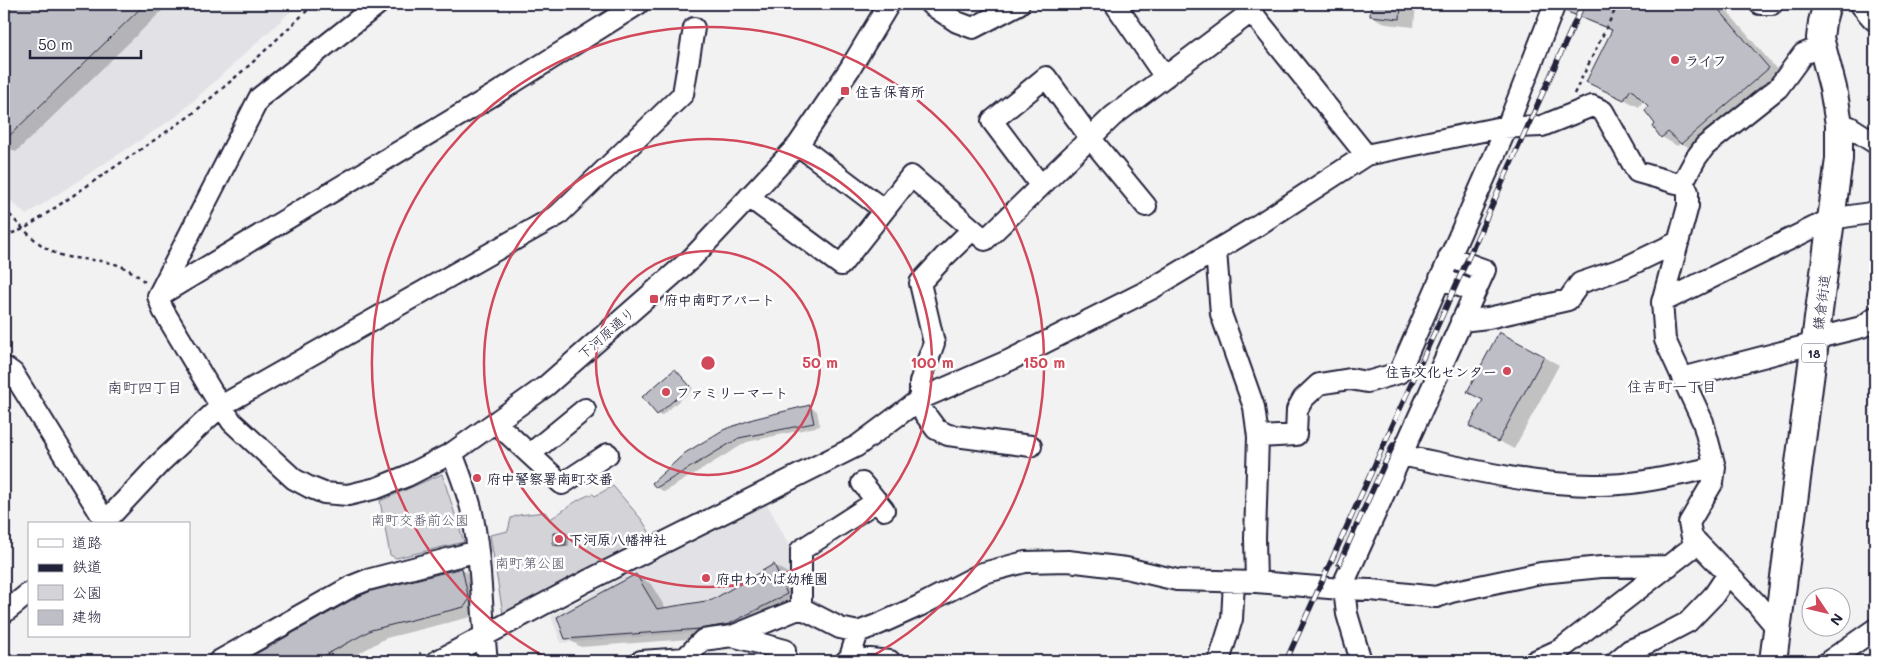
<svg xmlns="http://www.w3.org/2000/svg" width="1879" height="665" viewBox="0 0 1879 665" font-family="Mali,'Klee One',sans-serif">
  <rect width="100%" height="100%" fill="#f2f2f3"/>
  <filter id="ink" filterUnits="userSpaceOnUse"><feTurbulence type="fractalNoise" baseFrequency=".02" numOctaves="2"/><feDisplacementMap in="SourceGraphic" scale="10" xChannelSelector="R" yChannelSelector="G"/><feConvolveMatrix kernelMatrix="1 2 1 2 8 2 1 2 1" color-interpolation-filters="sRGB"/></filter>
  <g filter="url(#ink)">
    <path fill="#e2e2e6" d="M4,4H299L177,116L26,215L4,194Z
      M765,500L793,552L789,604L731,630L561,643L551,616Z"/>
    <path fill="#d3d3d8" stroke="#7a7a8a" d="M442,474L464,542L396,558L390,555L380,501Z
      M613,486L642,520L653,538L503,614L490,535L508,531L511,518L519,515L545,512L550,519C565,511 576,498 593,494L595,496Z"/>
    <path fill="#0003" d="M4,4H169L16,152L7,147L4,150Z
      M1372,4H1416L1414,27L1386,24L1371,16Z
      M1571,4H1721L1784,78L1697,152L1681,143L1677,146L1662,137L1655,127L1657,124L1649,106L1644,100L1639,107L1588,81L1612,31L1583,19L1568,11Z
      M1500,333L1559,365L1514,449L1485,434L1484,400Z
      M675,370L693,389L661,416L658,414Z
      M809,406L817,411L820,426L747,442L664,492L657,487L686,454Z
      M565,534L569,536V546L557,547L554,545Z
      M774,565L789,574L801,602L716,637L581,647L566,638L636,575L651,584L666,609L713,601Z
      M462,570L477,578L479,615L386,638L345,661H257L254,656Z"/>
    <path fill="#bebec6" stroke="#22223b" d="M4,4H145L4,141Z
      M1371,4H1401L1400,19L1370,16Z
      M1567,4H1714L1769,68L1681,144L1668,132L1661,138L1653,127L1655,124L1645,111L1648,106L1631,89L1624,100L1586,82L1612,30L1565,11Z
      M1499,332L1544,356L1498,442L1469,426L1483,400L1467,392Z
      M675,369L690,386L657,415L642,397Z
      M810,405L814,423L739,438L656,488L652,483L685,453L723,430L753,419Z
      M553,533H566V545H553Z
      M774,564L787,594L729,624L700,629L565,639L557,617L636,574L657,609L712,600Z
      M462,568L469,600L464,607L371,630L315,661H255L252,656L357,597L371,591Z"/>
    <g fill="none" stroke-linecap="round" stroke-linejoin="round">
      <defs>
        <path id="minor" d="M378,4L259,98L158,296L163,310L215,397L232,422L294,479L309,487L324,493L348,495L377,488L407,476L452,453L546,386L692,258L798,145L851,67L889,4
          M930,4L957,22L973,28L1019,4
          M1115,4L1165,77
          M1245,4L1366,155
          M1760,4H1772
          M1839,124L1850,127L1875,143
          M798,145L884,210
          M1683,182L1688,192V206L1662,302L1665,340L1703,422L1715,467L1713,482L1689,523L1692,537L1755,602L1777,628
          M1041,186L992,121L1046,77L1091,139L1146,206
          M749,197L841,265L911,176L985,240L1113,116L1251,12
          M1216,251L1221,314L1254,407L1258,437L1255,538L1256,582
          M1440,278L1475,292
          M160,295L495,94L638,4
          M1662,302L1831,219L1870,213
          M1461,321L1488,318L1568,300L1580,283L1624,268L1678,242
          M1817,338L1862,327L1875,317
          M4,368H6L13,373L105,521
          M1682,378L1816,343
          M920,399V382L934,343L920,283L944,257L972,230
          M916,402L936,429L948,435L1031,446
          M496,423L562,484L608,454
          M1258,437L1296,435L1297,410L1303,399L1319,384L1350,379L1367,382L1399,373L1507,127L1555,4
          M452,453C459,471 466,489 471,508C482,558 481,610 487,661
          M530,454L585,409
          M1401,455C1465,468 1529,485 1594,485C1635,486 1675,475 1715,467
          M862,483L884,510
          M103,524L160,463L221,406L558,215L683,94L694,28
          M1341,589L1485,270L1449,257
          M1344,589L1347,614L1361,661
          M801,608V550L877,501
          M4,613L29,593
          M732,636L785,650V661
          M850,657L890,661
          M219,661L352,586L367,580L478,551
          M437,661L587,581L857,446L920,399L1010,360L1153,288L1255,227L1366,155L1497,128L1542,126L1592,106L1603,111L1637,172L1676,183L1683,182L1696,158L1705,146L1778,88L1803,54L1822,46
          M641,661L685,658L703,640L732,636L801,608L840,628L858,632
          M846,661L850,657L858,632L879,624L919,606L983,573L1025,562L1068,561L1126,568L1177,580L1256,582L1341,589L1371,590L1436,597L1451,592L1541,573L1601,567L1669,566
          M1219,661L1232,619L1234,582
          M1535,661L1561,649L1698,543
          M1617,661L1630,650L1650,642L1688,622L1714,595L1728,574
          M1829,661L1875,629"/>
        <path id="major" d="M1864,4L1875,17
          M1773,661L1839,159V124L1833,88L1820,38L1822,22L1827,4"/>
      </defs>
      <use href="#minor" stroke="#22223b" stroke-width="24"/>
      <use href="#major" stroke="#22223b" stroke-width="30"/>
      <path stroke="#22223b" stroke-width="2.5" stroke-dasharray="4 4" stroke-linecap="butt" d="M1574,94L1618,4
        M4,209C21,226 40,250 64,256C70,258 77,258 83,259C111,262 124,263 146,283
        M4,236L24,229L191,115L252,63L314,4
        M405,661L421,653"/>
      <use href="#minor" stroke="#fff" stroke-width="20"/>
      <use href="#major" stroke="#fff" stroke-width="26"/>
      <defs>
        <path id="rail" d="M1339,564L1393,445
          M1286,661L1583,4"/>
      </defs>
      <use href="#rail" stroke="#22223b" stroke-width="5.5"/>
      <use href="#rail" stroke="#fff" stroke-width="4" stroke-dasharray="11" stroke-linecap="butt"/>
    </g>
  </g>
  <g fill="none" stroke="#d1495b" stroke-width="2.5">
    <circle cx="708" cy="363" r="112"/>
    <circle cx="708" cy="363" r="224"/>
    <path d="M553 661A336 336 0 1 1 863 661"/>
  </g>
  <g fill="#d1495b" stroke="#fff" stroke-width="2">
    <circle cx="1675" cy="60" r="5"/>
    <rect x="840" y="86" width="10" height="10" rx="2.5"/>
    <rect x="649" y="294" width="10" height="10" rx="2.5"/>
    <circle cx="1507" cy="371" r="5"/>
    <circle cx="666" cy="392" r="5"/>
    <circle cx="477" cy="478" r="5"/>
    <circle cx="559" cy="539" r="5"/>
    <circle cx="706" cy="578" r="5"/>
  </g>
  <g text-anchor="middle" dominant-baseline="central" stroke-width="5" stroke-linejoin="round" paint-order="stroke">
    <rect fill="#fff" stroke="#646476" stroke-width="1" x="1801.5" y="343.5" width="25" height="19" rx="4"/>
    <g font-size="12" font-weight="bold" fill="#22223b">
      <text x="1814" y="353">18</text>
    </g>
    <g font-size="14" font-weight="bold" fill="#22223b" stroke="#fff" text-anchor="start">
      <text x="1685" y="60">ライフ</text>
      <text x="855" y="91">住吉保育所</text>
      <text x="664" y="299">府中南町アパート</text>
      <text x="1497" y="371" text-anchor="end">住吉文化センター</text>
      <text x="676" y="392">ファミリーマート</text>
      <text x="487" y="478">府中警察署南町交番</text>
      <text x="569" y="539">下河原八幡神社</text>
      <text x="716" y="578">府中わかば幼稚園</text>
    </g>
    <g font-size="14" fill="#22223b" stroke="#fff">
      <text transform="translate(1821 302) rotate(-83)">鎌倉街道</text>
      <text transform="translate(606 333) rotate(-41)">下河原通り</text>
    </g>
    <g font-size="14" fill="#57576a" stroke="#fff">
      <text x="420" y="519">南町交番前公園</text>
      <text x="530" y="562">南町第公園</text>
    </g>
    <g font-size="15" fill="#22223b" stroke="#fff">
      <text x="1672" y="386">住吉町一丁目</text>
      <text x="145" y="387">南町四丁目</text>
    </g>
  </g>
  <circle cx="708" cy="363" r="8" fill="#d1495b" stroke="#fff" stroke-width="2.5"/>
  <g font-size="15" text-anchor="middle" font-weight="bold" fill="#d1495b" stroke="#fff" stroke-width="5" stroke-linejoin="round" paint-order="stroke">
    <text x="820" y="368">50 m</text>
    <text x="932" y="368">100 m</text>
    <text x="1044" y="368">150 m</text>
  </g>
  <rect width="1879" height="665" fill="none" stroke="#fff" stroke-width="20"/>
  <rect x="10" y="10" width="1859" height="645" fill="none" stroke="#22223b" stroke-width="2" filter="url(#ink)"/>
  <rect x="28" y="522" width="162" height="115" fill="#ffffff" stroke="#a7a7b1"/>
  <rect x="38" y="539" width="25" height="8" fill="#ffffff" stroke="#a7a7b1"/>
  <text x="72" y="548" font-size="15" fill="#22223b">道路</text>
  <rect x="38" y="564" width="25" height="8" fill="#22223b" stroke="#a7a7b1"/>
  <text x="72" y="572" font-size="15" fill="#22223b">鉄道</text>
  <rect x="38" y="585" width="25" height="15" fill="#d3d3d8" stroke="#a7a7b1"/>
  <text x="72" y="598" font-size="15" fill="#22223b">公園</text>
  <rect x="38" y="610" width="25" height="15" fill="#bebec6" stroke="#a7a7b1"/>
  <text x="72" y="622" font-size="15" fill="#22223b">建物</text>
  <g transform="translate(1826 612) rotate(125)"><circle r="24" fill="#ffffff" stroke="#a7a7b1"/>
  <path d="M0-4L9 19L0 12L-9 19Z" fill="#d1495b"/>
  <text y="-8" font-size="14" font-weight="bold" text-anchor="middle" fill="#22223b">N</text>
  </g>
  <path d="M30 50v8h111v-8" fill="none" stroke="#22223b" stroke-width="2.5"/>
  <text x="38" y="50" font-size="15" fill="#22223b" stroke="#ffffff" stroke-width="4" paint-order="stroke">50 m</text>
</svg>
